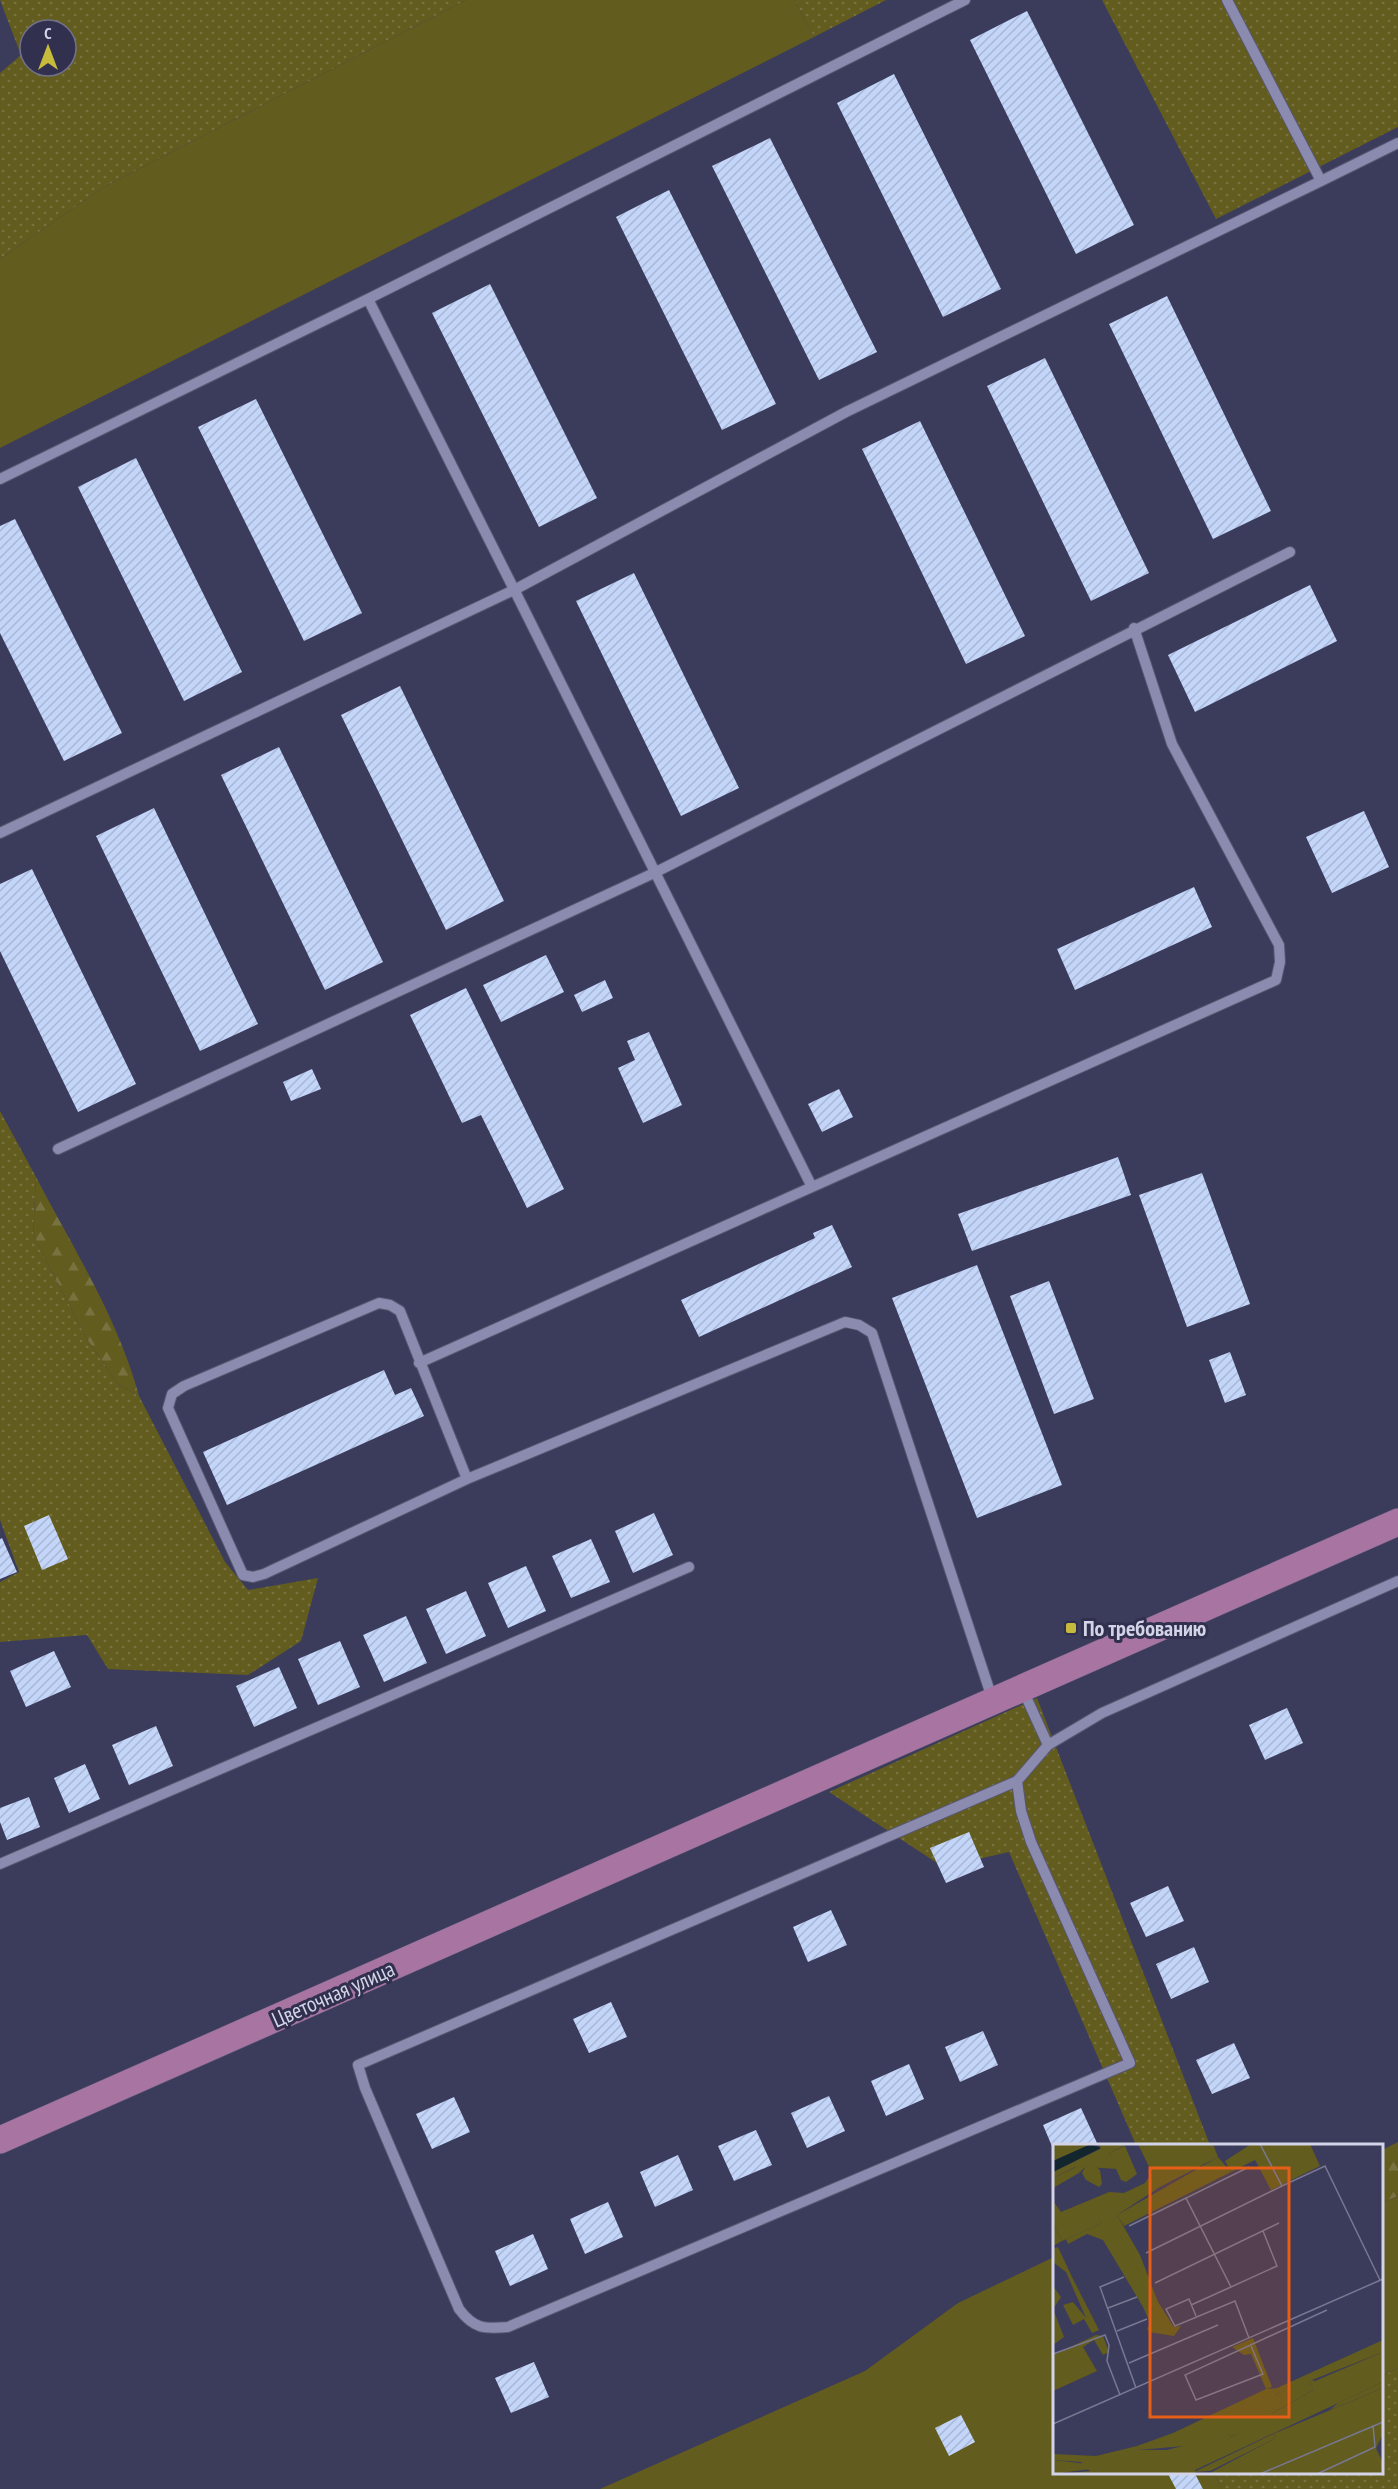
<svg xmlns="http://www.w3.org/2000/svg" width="1398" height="2489" viewBox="0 0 1398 2489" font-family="'PT Sans Narrow',sans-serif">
  <defs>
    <pattern id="grass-dots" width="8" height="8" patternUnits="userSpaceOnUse" patternTransform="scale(1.5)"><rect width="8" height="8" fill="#625c1f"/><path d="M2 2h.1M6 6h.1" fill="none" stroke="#787240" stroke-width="1.8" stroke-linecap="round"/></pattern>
    <pattern id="forest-firs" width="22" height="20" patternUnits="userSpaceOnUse" patternTransform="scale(1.5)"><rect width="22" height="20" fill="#625c1f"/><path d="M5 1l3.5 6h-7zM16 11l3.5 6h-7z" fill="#787240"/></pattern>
    <pattern id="building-hatch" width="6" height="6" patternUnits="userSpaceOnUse" patternTransform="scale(1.5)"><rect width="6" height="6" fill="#c3d5f9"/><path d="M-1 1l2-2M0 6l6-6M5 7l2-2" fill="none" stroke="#a9b7d5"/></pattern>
  </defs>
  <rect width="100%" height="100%" fill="#3b3b5b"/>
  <path fill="url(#grass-dots)" fill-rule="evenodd" d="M0,0H466L104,187L0,259V73L21,55ZM30,30H66V66H30Z
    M794,0H886L814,37Z
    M1102,0H1398V127L1216,219Z
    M0,1111L36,1177L33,1235L87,1339L118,1384L139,1396L225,1562L248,1590L318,1578L301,1641L248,1675L108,1669L87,1635L0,1642V1582L19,1572L0,1520Z
    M1037,1698L1210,2145H1136L1009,1852L943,1867L829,1792Z
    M1398,2368V2489H1222L1214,2473L1382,2472V2376Z"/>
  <path fill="url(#forest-firs)" d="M36,1177C73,1248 118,1318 139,1396L118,1384L87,1339L33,1235Z
    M1398,2142V2196L1382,2203V2150Z"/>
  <path fill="#625c1f" d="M466,0H794L814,37L0,448V259L104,187Z
    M1398,2196V2368L1382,2376V2203Z
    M1054,2257V2472L1214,2473L1222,2489H600L865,2371L958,2303Z"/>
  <path fill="url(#building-hatch)" d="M1027,11L1134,225L1076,254L970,40Z
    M894,74L1001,289L943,317L837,103Z
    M770,138L877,352L819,380L712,166Z
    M669,190L776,404L722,430L616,217Z
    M490,284L597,498L539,527L432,313Z
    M1167,296L1271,511L1213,539L1109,324Z
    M1045,358L1149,573L1091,601L987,386Z
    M256,399L362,613L304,641L198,427Z
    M920,421L1025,636L966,664L862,449Z
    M136,458L242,672L184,701L78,487Z
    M15,519L122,733L64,761L0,633V526Z
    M634,573L739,788L681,816L576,601Z
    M1310,585L1337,641L1195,712L1168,655Z
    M400,686L504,901L446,930L341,715Z
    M279,747L383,962L325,990L221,775Z
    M154,808L258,1024L200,1051L96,836Z
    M1364,811L1389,867L1332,893L1306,837Z
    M32,869L136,1084L78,1112L0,951V884Z
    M1194,887L1212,927L1075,990L1057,949Z
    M546,955L564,992L501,1022L483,985Z
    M605,980L613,998L582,1012L574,995Z
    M466,988L564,1189L527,1208L481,1115L462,1123L410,1015Z
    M649,1032L682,1105L643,1123L618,1068L635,1060L627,1041Z
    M312,1069L321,1089L291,1101L283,1082Z
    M839,1089L853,1117L822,1132L808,1104Z
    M1118,1157L1131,1195L972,1251L958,1214Z
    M1202,1173L1250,1304L1187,1327L1139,1195Z
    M832,1225L852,1267L699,1337L681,1300L815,1238L813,1233Z
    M977,1265L1062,1485L977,1518L892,1298Z
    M1049,1281L1094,1399L1054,1414L1010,1296Z
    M1230,1352L1246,1395L1225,1403L1209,1360Z
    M384,1370L395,1395L411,1388L424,1416L227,1505L203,1452Z
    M654,1513L673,1555L633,1573L615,1531Z
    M49,1515L68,1559L42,1570L24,1526Z
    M2,1538L17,1572L0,1579V1539Z
    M591,1539L610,1582L571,1598L552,1556Z
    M526,1566L546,1611L508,1628L488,1583Z
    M466,1591L486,1636L446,1654L426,1609Z
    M406,1616L427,1663L384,1682L363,1635Z
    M340,1641L360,1687L318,1705L298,1659Z
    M54,1651L71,1687L26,1707L10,1671Z
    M279,1667L297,1708L254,1727L236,1686Z
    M1287,1708L1303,1743L1265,1760L1249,1725Z
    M156,1726L173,1766L129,1785L112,1745Z
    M85,1764L100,1799L69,1813L54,1778Z
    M29,1797L40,1827L7,1840L0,1822V1808Z
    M969,1832L984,1867L946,1883L930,1848Z
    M1168,1886L1184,1921L1146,1937L1130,1903Z
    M831,1910L847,1945L808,1962L793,1927Z
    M1194,1947L1209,1982L1171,1999L1156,1964Z
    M611,2002L627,2037L589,2053L573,2019Z
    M983,2031L998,2065L960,2082L945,2047Z
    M1234,2043L1250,2078L1212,2094L1196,2060Z
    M909,2064L924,2099L886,2116L871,2081Z
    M829,2096L845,2131L807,2148L791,2113Z
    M454,2097L470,2132L432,2149L416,2114Z
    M1081,2108L1097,2143L1091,2146H1054V2151L1043,2125Z
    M756,2130L772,2165L734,2181L718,2146Z
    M678,2155L693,2190L655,2207L640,2172Z
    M608,2202L623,2237L585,2254L570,2219Z
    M533,2234L548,2269L510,2286L495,2251Z
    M534,2362L549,2397L511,2413L495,2378Z
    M961,2415L975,2442L949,2456L935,2428Z
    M1167,2472H1194L1203,2489H1176Z"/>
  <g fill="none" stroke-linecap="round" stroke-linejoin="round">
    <defs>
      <path id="minor" d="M965,0L368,299C518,594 663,891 812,1187L1276,980L1280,962L1279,945L1172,744L1134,628
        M1227,0L1321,181L1398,143
        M0,479L368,299
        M0,833L516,589L846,412L1321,181
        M58,1149L654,873L1290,552
        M419,1363L812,1187
        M467,1479L400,1311L390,1305L379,1303L184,1386L172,1394L168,1408L243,1575L253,1577L264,1574L467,1479L845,1322L859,1325L872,1333L993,1701
        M1022,1688L1048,1745
        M1017,1781L1021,1811L1031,1842L1130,2063L508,2327C484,2329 474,2329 459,2309L365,2088L358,2065L1017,1781L1048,1745L1102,1713L1398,1581
        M0,1864L689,1567"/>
      <path id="major" d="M0,2140L1398,1522"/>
    </defs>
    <use href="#minor" stroke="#585772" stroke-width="12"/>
    <use href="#major" stroke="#585772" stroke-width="28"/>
    <use href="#minor" stroke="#8a8baf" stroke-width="10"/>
    <use href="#major" stroke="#a874a2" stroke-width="27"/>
  </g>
  <rect fill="#c7bb3c" stroke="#31304f" stroke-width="2" x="1065" y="1622" width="12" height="12" rx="3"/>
  <g text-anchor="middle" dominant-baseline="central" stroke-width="6" stroke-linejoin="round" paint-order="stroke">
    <g font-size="22" font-weight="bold" fill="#d4d4e8" stroke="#31304f" text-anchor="start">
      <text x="1083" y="1628">По требованию</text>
    </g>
    <g font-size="22" fill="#d4d4e8" stroke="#31304f">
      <text transform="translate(333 1994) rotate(-24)">Цветочная улица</text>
    </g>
  </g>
  <g transform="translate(1053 2144)">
    <rect width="330" height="330" fill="#3b3b5b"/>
    <path d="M0,0H38L0,17ZM47,0H75L56,9L64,25L32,23L26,29L22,23L0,34V28L47,5ZM85,0H160L165,13L107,43L64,71L87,111L105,158L121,183L128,182L121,192L96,188L94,184L98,181L90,163L50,96L34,90L15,100L13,95L49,79L1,82L9,97L0,102V57L8,68L56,48L71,49L92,39L99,29ZM198,0H257L267,22L218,46L202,16L178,28L172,17ZM200,194L219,243L213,245L198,210L191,211L179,203ZM330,208V238L142,326L143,330H7L37,327L28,318L0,316V310L43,312L84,302L86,306H114L176,290L178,293L260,246L255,235L262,237Z" fill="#625c1f"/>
    <path d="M330,196V208L221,251L224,244ZM330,238V244L277,266L285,259ZM220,290L223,292L219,296L157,327L141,328ZM0,316L35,320L38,325L0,330Z" fill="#625c1f"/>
    <path d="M72,2L84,30L73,38L68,36L56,9ZM40,20L47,26L49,40L46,43L33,36L29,29L32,23ZM23,23L26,29L0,44V34Z" fill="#625c1f"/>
    <path d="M165,13L178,28L71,82L64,71ZM41,64L49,79L9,97L1,82ZM5,103L20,135L46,186L39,189L31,175L20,181L10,161L20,158L33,174L13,128L0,118V105ZM0,142L8,153L0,165L11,193L0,201ZM43,191L50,192L56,208L50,211L41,196L30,203L44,227L0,247V211ZM255,235L260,246L218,270L220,277L205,284L203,281L177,293L176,290L142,301L86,306L84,302L120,289L213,245L224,244L222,251ZM330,244V290L323,304L330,319L328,330H155L219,296L223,292L220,290Z" fill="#625c1f"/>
    <path d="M38,0L48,4L0,28V17Z" fill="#14262d"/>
    <path fill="none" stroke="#787893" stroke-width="1.5" d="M207,0L229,42L272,22L327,136M196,23L133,54L178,143L224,122L210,87M76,82L133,54M93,109L229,42M71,133L47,143L83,244M102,139L226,79M138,161L178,143M55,164L84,153M143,172L136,155L113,165L122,182L182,157L196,194M64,187L94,175M198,202L210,230L143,256L132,231L274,166M0,210L52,191L56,201L54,217L67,251M76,219L165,181M0,280L330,135M207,330L330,278M264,330L322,303L320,281"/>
    <path fill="#e75f17" fill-opacity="0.15" stroke="#e75f17" stroke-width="3" d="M97,24H236V273H97Z"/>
    <rect width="330" height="330" fill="none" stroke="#d4d4e8" stroke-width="3"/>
  </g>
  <g transform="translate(48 48)"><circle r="28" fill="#31304f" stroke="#72728c" stroke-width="1.5"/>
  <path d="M0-4.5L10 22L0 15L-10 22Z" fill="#c7bb3c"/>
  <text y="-9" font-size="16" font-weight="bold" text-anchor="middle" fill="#d4d4e8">С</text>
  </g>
</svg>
